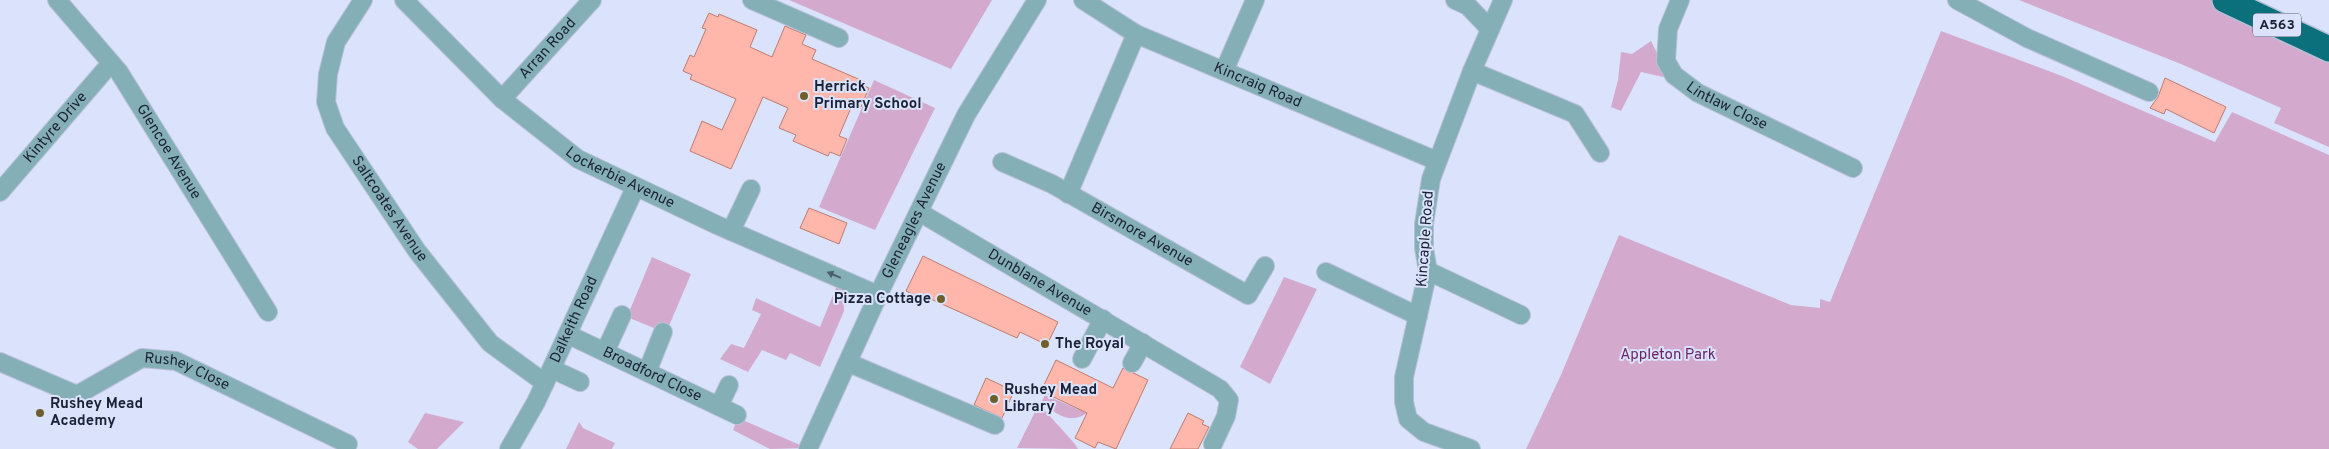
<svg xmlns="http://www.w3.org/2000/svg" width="2329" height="449" viewBox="0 0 2329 449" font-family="Overpass,sans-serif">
  <rect width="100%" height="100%" fill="#dae3fb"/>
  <path fill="#d3aace" d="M789,0H992L951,69Z
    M2019,0H2214L2329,54V147L2274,123L2281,108L2181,64Z
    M1941,31L2062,76L2215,142L2232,112L2329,155V449H1526L1561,375L1619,235L1791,305L1820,308V299L1830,302Z
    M1651,41L1667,73L1663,77L1641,72L1621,111L1611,107L1618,80L1621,52L1632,54Z
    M874,80L935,108L875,230L819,207Z
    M652,257L691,274L666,333L627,317Z
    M1284,277L1317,289L1270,384L1240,367Z
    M838,283L843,286L844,311L820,367L790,353L786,360L762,350L748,372L720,359L731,344L744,348L761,314L752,310L756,298L820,327Z
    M1045,395L1087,413C1070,425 1054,414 1042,401Z
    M1039,404L1074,443L1078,449L1017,448Z
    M425,413L464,422L437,449H418L408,442Z
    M738,418L807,448L770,449L733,430Z
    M579,422L583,428L615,443L612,449H566Z"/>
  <path fill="#feb7aa" stroke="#bf7c71" d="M709,13L718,17L719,14L757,30L750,47L772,57L785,26L806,35L802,44L816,50L812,59L863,81L862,85L869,88L861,107L853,103L839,136L847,139L840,156L830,152L828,156L793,141L796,135L779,128L788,108L763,97L731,169L690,151L702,121L722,130L736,99L690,79L692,75L683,71L690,55L694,57L706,29L702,28Z
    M2165,78L2226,107L2214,133L2166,109L2164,114L2150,108L2158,97Z
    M809,208L847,223L839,244L800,228Z
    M923,256L1058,322L1047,345L1020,332L1017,338L922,295L920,298L906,291Z
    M1056,360L1113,388L1123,368L1148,380L1116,449L1098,442L1095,448L1075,438L1087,413L1041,391Z
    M986,378L1014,391L1002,418L974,405Z
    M1188,413L1204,421L1202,424L1209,427L1198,449H1170Z"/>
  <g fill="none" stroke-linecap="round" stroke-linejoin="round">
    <defs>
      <g id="minor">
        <path id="s1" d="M57,0L119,72L268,312"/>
        <path id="s2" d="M363,0L336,42L328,74L326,102L335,128L417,251L490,343L545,383"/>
        <path id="s3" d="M404,0L502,99L578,159L717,225L878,295"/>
        <path d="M752,0L839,38"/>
        <path id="s4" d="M1083,0L1136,34L1437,161"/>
        <path d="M1455,0L1468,6L1490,29"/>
        <path id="s5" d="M1680,0L1668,29L1666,61L1674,75L1698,93L1853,168"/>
        <path d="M1957,0L2027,38L2149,92"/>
        <path d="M1224,71L1255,0"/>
        <path d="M1472,71L1575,114L1600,153"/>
        <path id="s6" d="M502,99L592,0"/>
        <path id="s7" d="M1002,162L1052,184L1248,295L1265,266"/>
        <path id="s8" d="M0,192L111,63"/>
        <path d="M1068,194L1136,34"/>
        <path id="s9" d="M919,212L1220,389L1229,400L1226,416L1213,444"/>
        <path d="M731,231L751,189"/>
        <path d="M1428,271L1521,315"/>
        <path d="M1326,272L1418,316"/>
        <path id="s10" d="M569,335L737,415"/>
        <path d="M605,352L622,315"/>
        <path d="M1082,359L1103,319"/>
        <path id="s11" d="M0,362L77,395L142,358L176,361L348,444"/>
        <path d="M849,363L995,425"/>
        <path d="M1132,363L1143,343"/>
        <path d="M552,369L580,382"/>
        <path d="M647,372L663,332"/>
        <path d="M719,406L729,385"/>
        <path id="s12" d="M509,449L536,402L635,188"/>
        <path id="s13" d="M808,449L881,289L966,115L1037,0"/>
        <path d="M1471,449L1424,432L1408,419L1404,402V377L1428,271L1424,248V224L1431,179L1472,71L1503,0"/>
      </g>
      <path id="highway" d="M2225,0L2329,49"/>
    </defs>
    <use href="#minor" stroke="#b8c0d8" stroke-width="20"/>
    <use href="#highway" stroke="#b8c0d8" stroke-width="28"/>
    <use href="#minor" stroke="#85afb7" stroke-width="18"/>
    <use href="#highway" stroke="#0c6f7c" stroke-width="25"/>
  </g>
  <defs><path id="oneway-solid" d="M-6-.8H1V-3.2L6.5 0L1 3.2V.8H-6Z" transform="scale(1.25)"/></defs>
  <use fill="#4b6171" href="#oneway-solid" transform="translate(834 275) rotate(-157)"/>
  <g fill="#6f5e2c" stroke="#dae3fb" stroke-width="2">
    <circle cx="804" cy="96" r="5"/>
    <circle cx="941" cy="299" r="5"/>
    <circle cx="1045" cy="344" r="5"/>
    <circle cx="994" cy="399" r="5"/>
    <circle cx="40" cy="413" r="5"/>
  </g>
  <g text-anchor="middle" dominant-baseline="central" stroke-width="4" stroke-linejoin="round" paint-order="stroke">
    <rect fill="#dae3fb" stroke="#545c72" stroke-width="1" x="2253" y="13.5" width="48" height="23" rx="4"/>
    <g font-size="14" font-weight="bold" fill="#1b2238">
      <text x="2277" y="25">A563</text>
    </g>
    <g font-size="15" fill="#1b2238" stroke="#dae3fb">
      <text stroke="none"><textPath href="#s6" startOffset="68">Arran Road</textPath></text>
      <text stroke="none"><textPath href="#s4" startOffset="195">Kincraig Road</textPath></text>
      <text stroke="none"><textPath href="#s5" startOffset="141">Lintlaw Close</textPath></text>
      <text stroke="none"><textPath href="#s8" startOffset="85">Kintyre Drive</textPath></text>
      <text stroke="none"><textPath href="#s1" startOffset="189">Glencoe Avenue</textPath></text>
      <text stroke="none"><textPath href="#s3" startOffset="282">Lockerbie Avenue</textPath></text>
      <text stroke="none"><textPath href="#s2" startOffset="236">Saltcoates Avenue</textPath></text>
      <text stroke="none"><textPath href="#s13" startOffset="252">Gleneagles Avenue</textPath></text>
      <text stroke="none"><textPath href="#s7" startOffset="158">Birsmore Avenue</textPath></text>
      <text transform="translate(1426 239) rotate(-86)">Kincaple Road</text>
      <text stroke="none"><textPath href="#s9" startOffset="140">Dunblane Avenue</textPath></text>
      <text stroke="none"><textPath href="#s12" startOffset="145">Dalkeith Road</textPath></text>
      <text stroke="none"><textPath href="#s11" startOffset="206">Rushey Close</textPath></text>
      <text stroke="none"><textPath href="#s10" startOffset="92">Broadford Close</textPath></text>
    </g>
    <g font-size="15" font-weight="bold" fill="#1b2238" stroke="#dae3fb" text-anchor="start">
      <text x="814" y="87">Herrick<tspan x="814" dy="17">Primary School</tspan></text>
      <text x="931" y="299" text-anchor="end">Pizza Cottage</text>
      <text x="1055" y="344">The Royal</text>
      <text x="1004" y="390">Rushey Mead<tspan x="1004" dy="17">Library</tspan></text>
      <text x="50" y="404">Rushey Mead<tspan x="50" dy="17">Academy</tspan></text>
    </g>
    <g font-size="15" fill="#6c2468" stroke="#dae3fb">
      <text x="1668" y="355">Appleton Park</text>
    </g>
  </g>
</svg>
